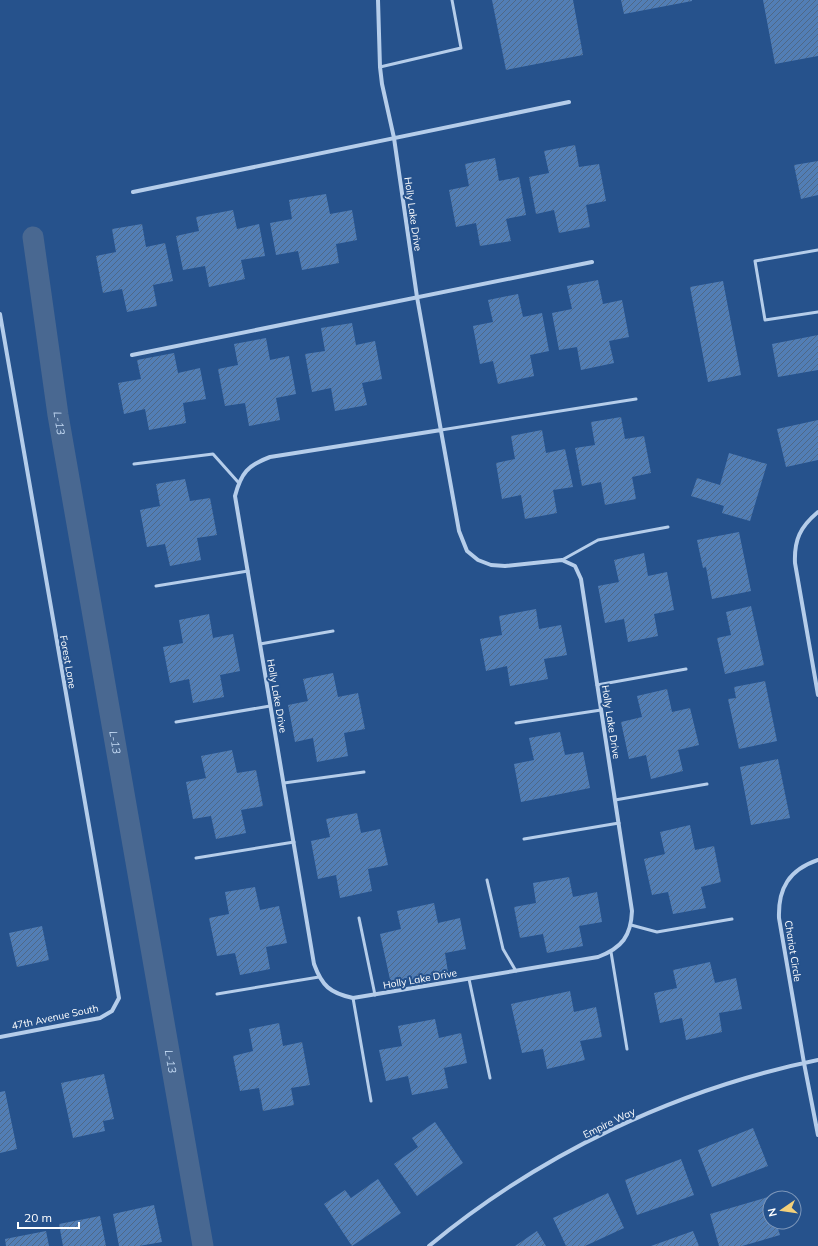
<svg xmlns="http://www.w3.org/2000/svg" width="818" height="1246" viewBox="0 0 818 1246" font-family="Mulish,sans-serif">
  <defs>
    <pattern id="building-hatch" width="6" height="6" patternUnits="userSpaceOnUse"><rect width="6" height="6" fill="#527eb5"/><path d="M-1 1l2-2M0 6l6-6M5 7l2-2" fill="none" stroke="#4f6886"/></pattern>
  </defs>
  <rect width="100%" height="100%" fill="#26528c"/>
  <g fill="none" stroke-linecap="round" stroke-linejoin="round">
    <path stroke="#496891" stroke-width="21" id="s1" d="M33,237L58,415L203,1246"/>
  </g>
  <path fill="url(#building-hatch)" d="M492,0H573L583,55L506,70Z
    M621,0H692V1L624,14Z
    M763,0H818V56L775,64Z
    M575,145L579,167L599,164L606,201L586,205L590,227L559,233L554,210L536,214L529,177L549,173L544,151Z
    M495,158L499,181L519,177L526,215L506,219L511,241L480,246L476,223L456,227L449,190L469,186L465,164Z
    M818,161V195L801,199L794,165Z
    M326,194L330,214L352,210L357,240L336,244L339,263L302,270L298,251L276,255L270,223L292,219L289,200Z
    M233,210L237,229L259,224L265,256L241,260L245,279L209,287L205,266L183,270L176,236L199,231L196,217Z
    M142,224L146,247L165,243L173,281L153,285L157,306L127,312L122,289L103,293L96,256L116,252L112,229Z
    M598,280L603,304L622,300L629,337L609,341L614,363L581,370L577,347L559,350L552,313L572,309L567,286Z
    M723,281L741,375L708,382L690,287Z
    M518,294L523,317L542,313L549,351L530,355L534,376L498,384L493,361L480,364L473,326L493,322L488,300Z
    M352,323L356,345L375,341L382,379L362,383L367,405L335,411L331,388L312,392L305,354L325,351L321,328Z
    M818,335V370L778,377L772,344Z
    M266,338L270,360L289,356L296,394L276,398L280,420L249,426L245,403L225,406L218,369L238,365L234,344Z
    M174,353L178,373L200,368L206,399L183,403L186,423L149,430L145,409L124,414L118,383L141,379L137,360Z
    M621,417L625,439L644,436L651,473L632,477L636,499L605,505L601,482L582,486L575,448L595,445L591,422Z
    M818,420V460L786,467L777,429Z
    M542,430L546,453L565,449L573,487L553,490L557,513L525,519L521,495L502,499L496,463L515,459L511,436Z
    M729,453L767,464L750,521L722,513L724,506L691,496L697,478L720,485Z
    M185,479L190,501L210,498L217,535L197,538L201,560L170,566L165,544L147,547L140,510L160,506L156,484Z
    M739,532L751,591L712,599L706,567L703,568L697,540Z
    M644,553L648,576L667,572L674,610L654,614L658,636L628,642L624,619L605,623L598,586L619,582L614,560Z
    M751,606L764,665L725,674L717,638L731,635L726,612Z
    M536,609L539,629L561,625L567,655L544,659L548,679L510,686L507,666L486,671L480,639L502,635L499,616Z
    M209,614L213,638L233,634L240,671L220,675L224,697L193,703L189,679L170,683L163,647L183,643L179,620Z
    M333,673L338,697L358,693L365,729L344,733L348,756L317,762L313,738L295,742L288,705L308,701L303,679Z
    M765,681L777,741L739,749L728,699L736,698L734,687Z
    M667,689L672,712L690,708L699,745L678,750L683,771L651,779L646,755L629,759L621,722L642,717L637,696Z
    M560,732L565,755L583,752L590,788L521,802L514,764L534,760L529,738Z
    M232,750L237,773L256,770L263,806L241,810L246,833L216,839L211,816L193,819L186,782L206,778L201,756Z
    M778,759L790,818L751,825L740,767Z
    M357,813L361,833L380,829L388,865L368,869L372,891L340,898L336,875L318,879L311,841L330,837L326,819Z
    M690,825L695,850L714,846L721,882L701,887L706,908L673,914L668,892L652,895L644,859L665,854L660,832Z
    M569,877L573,897L597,892L602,922L579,926L583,946L547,953L543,934L520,938L514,907L536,903L533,883Z
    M255,887L260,910L279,906L287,943L266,947L270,969L240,975L235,953L217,956L209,918L229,914L225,892Z
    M434,903L438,923L460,918L466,949L445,953L448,972L391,984L380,934L401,929L397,911Z
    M42,926L49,960L17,967L9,933Z
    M710,962L715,983L736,978L742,1009L719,1013L722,1032L686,1040L682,1018L660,1023L654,993L677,988L673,970Z
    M570,991L574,1012L596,1007L602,1037L580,1041L585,1060L547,1069L543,1049L522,1053L511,1004Z
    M435,1019L439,1038L461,1033L467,1063L444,1068L448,1088L412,1095L408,1076L386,1081L379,1050L402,1046L398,1026Z
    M279,1023L283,1046L302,1042L310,1085L291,1088L294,1105L263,1111L259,1088L240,1091L233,1056L253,1051L249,1029Z
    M104,1074L114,1119L103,1121L105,1131L73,1138L61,1083Z
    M5,1091L17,1149L0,1153V1092Z
    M435,1122L463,1163L417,1196L394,1164L418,1147L412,1138Z
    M753,1128L768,1166L712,1187L698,1150Z
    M681,1159L694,1195L637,1215L625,1180Z
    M378,1179L401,1213L352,1246L324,1204L345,1190L351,1198Z
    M608,1193L624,1228L585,1246H566L553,1218Z
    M768,1197L770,1203V1222H776L780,1235L742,1246H719L710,1214Z
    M154,1205L162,1242L139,1246H119L113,1214Z
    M100,1216L106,1246H63L59,1224Z
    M46,1231L49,1246H6L5,1239Z
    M537,1231L546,1246H515Z
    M693,1231L699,1246H651Z"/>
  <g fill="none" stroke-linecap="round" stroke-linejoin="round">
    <path stroke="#b5cdea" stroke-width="3" d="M380,67L461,48L452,0
      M818,250L755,261L765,320L818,312
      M441,430L636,399
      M134,464L213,454L238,482
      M562,560L598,540L668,527
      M156,586L248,571
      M260,644L333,631
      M597,685L686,669
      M176,722L270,706
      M516,723L601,710
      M284,783L364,772
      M615,800L707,784
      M524,839L619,823
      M196,858L294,842
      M487,880L503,949L516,971
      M359,918L375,995
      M631,925L657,932L732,919
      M611,952L627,1049
      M469,979L490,1078
      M217,994L319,977
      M353,998L371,1101"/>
    <path stroke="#b5cdea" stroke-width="4" d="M378,0L380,67L382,84L394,138L417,297L459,531L467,551L478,560L491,565L505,566L562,560L575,566L581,579L632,911C631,936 622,948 598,957L353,998C330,993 322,986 314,964L235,496C241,473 248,465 270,457L441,430
      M133,192L569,102
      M0,314L119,998L112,1011L100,1018L0,1037
      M132,355L592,262
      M818,512C800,527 794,540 795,563L818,695
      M818,860C789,870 778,888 779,918L804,1063L818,1135
      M429,1246C540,1154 676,1089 818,1060"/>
  </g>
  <g text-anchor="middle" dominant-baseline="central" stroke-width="4" stroke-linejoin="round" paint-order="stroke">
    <g font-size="10" fill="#fff" stroke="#26528c">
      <text transform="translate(413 214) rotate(82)">Holly Lake Drive</text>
      <text transform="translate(68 662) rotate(80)">Forest Lane</text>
      <text transform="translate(277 696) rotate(80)">Holly Lake Drive</text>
      <text transform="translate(611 722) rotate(81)">Holly Lake Drive</text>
      <text transform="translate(793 951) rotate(81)">Chariot Circle</text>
      <text transform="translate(420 979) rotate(-10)">Holly Lake Drive</text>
      <text transform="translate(55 1017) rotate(-12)">47th Avenue South</text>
      <text transform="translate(609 1123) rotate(-26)">Empire Way</text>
    </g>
    <g font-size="11" font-style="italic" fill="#c1d7f1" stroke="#26528c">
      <text stroke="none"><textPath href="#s1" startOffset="188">L-13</textPath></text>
      <text stroke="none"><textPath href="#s1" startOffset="512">L-13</textPath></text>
      <text stroke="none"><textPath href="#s1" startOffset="836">L-13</textPath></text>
    </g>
  </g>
  <g transform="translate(782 1210) rotate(257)"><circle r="19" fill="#26528c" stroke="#7d97ba"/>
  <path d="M0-3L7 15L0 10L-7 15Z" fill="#f3d07a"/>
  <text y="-6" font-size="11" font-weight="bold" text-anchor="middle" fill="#ffffff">N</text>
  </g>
  <path d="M18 1222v6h61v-6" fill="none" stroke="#ffffff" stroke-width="2"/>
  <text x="24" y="1222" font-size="12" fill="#ffffff" stroke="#26528c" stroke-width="3" paint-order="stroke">20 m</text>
</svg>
